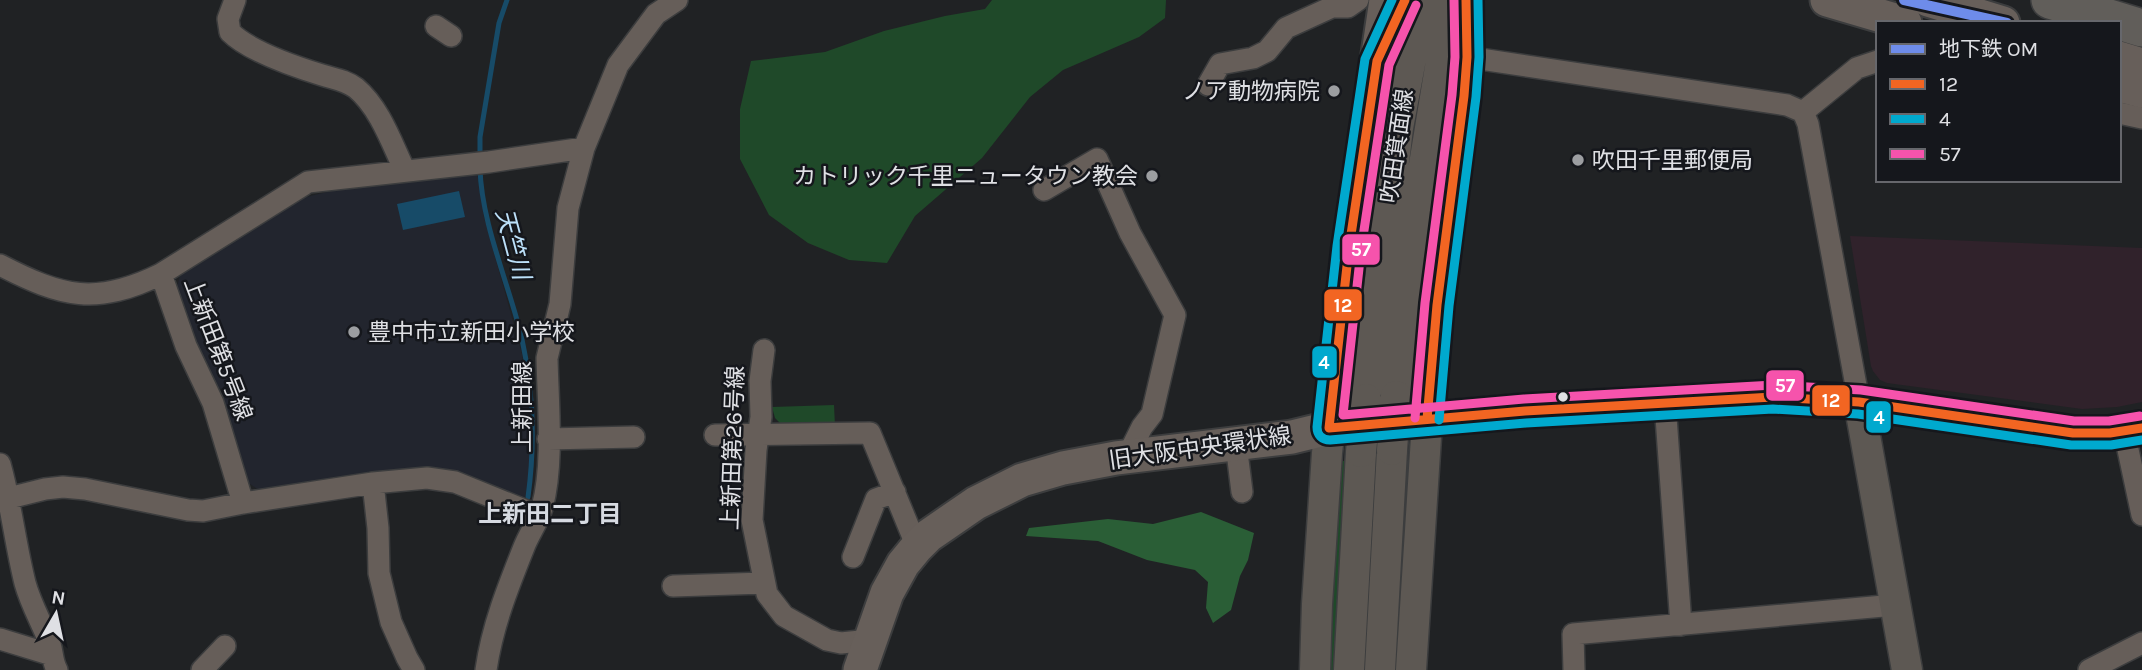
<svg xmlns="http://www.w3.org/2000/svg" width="2142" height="670" viewBox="0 0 2142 670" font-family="Karla,'Noto Sans JP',sans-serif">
  <rect width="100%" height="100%" fill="#202224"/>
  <path fill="#30222b" d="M1850,236L2142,248V402L2117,407L2082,409L1887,383L1880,380L1873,371L1871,366Z"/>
  <path fill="#22252e" d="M477,171L484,217L522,354L529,412L530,463L525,500L439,468L259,490L247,482L221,402L226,390L215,387L195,347L177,287L181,272L302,198L335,190Z"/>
  <path fill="#1f4929" d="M992,0H1166L1165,18L1139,37L1063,70L1030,97L982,158L915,216L887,263L849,260L808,243L769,215L740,159V109L751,61L825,52L884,31L945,16L985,9Z
    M1402,29C1383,148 1364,268 1353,389H1342L1379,111Z
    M834,405L835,426L784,427L775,418L772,407Z
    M1335,461H1347L1337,670H1325Z"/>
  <path fill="#2a5e36" d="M1201,512L1254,533L1248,560L1240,576L1231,610L1213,623L1206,608L1208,582L1195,570L1147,560L1098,541L1026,536L1029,528L1108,519L1153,524Z"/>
  <path fill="#174b68" d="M459,191L465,217L403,230L397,204Z"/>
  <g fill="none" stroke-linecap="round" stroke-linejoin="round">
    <path stroke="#174b68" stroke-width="5" d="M480,158V137L499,23L507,0
      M480,168C481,217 504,273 517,320C533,376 536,439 528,497"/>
    <defs>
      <path id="street" d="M235,0L228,19L230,32C249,51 296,67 322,75C335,79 345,80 356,88C380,108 392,144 405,171
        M436,26L451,36
        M1467,57L1787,105L1803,112L1808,124L1859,402
        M1208,85L1220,64L1253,58L1267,51L1286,28L1332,7H1348L1358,0
        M1803,112L1857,68L1878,61
        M2119,113L2142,118
        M1044,190L1097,159L1130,233L1175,315L1152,414L1142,427L1127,457
        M0,265C62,297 96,306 161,274
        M764,350L760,381L761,417L756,450L752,520L767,594L784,616L827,640L841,643L870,640
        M1665,403L1681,625
        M2124,431L2142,515
        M715,435L870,433L917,547
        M548,439L634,437
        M1236,444L1242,492
        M0,464C11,503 15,543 25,583C31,605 42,623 50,644C53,653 52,661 57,670
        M373,483L378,528L379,573L391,622L407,658L414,670
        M9,498L45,489L63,487L85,489L188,510L203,511L243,503
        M539,516L455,482L427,478L373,483L243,503L213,403L186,346L161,274L308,182L489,162L584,148
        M853,557L876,499L895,492
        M673,586L764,583
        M0,639L52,655
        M202,670L225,646
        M486,670C492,627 508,587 524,547C529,534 538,522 542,508C554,464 548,404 547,358L560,304L568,208L584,148L618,65L656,14L677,0
        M1574,670L1573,634L1895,605
        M2089,670L2142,643"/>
      <path id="secondary" d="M1396,396L1414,226L1451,0
        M1366,399L1398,128L1422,0
        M1859,402L1907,670
        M1315,670L1317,604L1327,453L1349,248L1377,61L1405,0
        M1349,670L1361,452
        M1380,670L1392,450
        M1411,670L1429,391L1437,305L1464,96L1467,57L1466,0"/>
      <path id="primary" d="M1827,0L1905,23
        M1928,0L2003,23
        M2119,58L2142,65
        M1377,61L1386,0
        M2119,85L2142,91
        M860,670L887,593L903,564L917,547L928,536L976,503L1022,480L1063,468L1116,458L1292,437L1329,428L1525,411L1773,397L1859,402L2073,433H2110L2142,428"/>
      <path id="highway" d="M2050,0L2142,28"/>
    </defs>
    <use href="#street" stroke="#3c3d3e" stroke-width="24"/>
    <use href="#secondary" stroke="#3c3d3e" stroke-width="33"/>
    <use href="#primary" stroke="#3c3d3e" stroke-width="37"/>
    <use href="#highway" stroke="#3c3d3e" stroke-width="40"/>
    <use href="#street" stroke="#665e59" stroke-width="21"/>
    <use href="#secondary" stroke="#5d5853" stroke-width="30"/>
    <use href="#primary" stroke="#675f5a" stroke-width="33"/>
    <use href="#highway" stroke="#615e5a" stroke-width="37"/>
    <defs>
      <path id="secondary-bridge" d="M1392,450L1396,396
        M1361,452L1366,399"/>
    </defs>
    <use href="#secondary-bridge" stroke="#3c3d3e" stroke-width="33" stroke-linecap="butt"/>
    <use href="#secondary-bridge" stroke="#5d5853" stroke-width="30"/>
    <defs>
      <path id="bus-1" d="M1405,0L1377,61L1349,248L1329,428L1525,411L1773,397L1859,402L2073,433H2110L2142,428
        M1427,419L1437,305L1464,96L1467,57L1466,0"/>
      <path id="bus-2" d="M1392,0L1365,59L1337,246L1317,427C1317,435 1322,440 1330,440L1526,423L1773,409L1858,414L2071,445H2111L2142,440
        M1439,420L1449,306L1476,97L1479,57L1478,0"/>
      <path id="bus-3" d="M1416,5L1389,65L1361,250L1343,415L1524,399L1774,385L1861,390L2074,421H2109L2140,416
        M1415,418L1425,303L1452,95L1455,57L1454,0"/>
    </defs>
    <use href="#bus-1" stroke="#15171c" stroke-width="14"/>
    <use href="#bus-2" stroke="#15171c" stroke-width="14"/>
    <use href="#bus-3" stroke="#15171c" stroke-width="14"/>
    <use href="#bus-1" stroke="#f26522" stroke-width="9"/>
    <use href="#bus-2" stroke="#00a9ce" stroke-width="9"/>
    <use href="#bus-3" stroke="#f653ac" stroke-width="9"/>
    <defs>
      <path id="metro-1" d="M1904,0L2007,23"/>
    </defs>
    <use href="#metro-1" stroke="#15171c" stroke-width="16"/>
    <use href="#metro-1" stroke="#6e8cea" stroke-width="10"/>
  </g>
  <g fill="#9c9ea1" stroke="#15171c" stroke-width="2.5">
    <circle cx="1334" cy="91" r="7"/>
    <circle cx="1578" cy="160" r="7"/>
    <circle cx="1152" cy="176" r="7"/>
    <circle cx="354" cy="332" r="7"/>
  </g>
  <circle fill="#dfe0e4" stroke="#15171c" stroke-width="2.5" cx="1563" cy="397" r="6"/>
  <g text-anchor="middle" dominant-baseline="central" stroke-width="5" stroke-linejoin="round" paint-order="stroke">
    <g font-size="23" fill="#dfe0e4" stroke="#15171c" text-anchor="end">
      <text x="1320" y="91">ノア動物病院</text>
      <text x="1592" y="160" text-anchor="start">吹田千里郵便局</text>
      <text x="1138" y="176">カトリック千里ニュータウン教会</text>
      <text x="368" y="332" text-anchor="start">豊中市立新田小学校</text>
    </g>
    <g font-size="23" fill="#dfe0e4" stroke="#15171c">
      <text transform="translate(1397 146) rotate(-82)">吹田箕面線</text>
      <text transform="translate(218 349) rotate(69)">上新田第5号線</text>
      <text transform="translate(522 407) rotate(-90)">上新田線</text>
      <text transform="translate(733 448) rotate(-88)">上新田第26号線</text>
      <text transform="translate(1200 448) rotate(-8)">旧大阪中央環状線</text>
    </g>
    <g font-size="24" font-style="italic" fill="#bce0f9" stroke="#15171c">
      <text transform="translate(513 244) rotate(75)">天竺川</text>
    </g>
    <g font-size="24" font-weight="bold" fill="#d6dae1" stroke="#15171c">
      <text x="550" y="514">上新田二丁目</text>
    </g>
  </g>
  <g stroke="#15171c" stroke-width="2.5">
    <rect x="1341" y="233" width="40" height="33" rx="7" fill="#f653ac"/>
    <rect x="1323" y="288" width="40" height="34" rx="7" fill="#f26522"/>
    <rect x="1311" y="345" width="27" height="34" rx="7" fill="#00a9ce"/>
    <rect x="1765" y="369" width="40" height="33" rx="7" fill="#f653ac"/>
    <rect x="1811" y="384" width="40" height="33" rx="7" fill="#f26522"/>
    <rect x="1865" y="400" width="27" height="34" rx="7" fill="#00a9ce"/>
  </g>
  <g font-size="19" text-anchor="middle" font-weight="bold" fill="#fff">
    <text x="1361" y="256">57</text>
    <text x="1343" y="312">12</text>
    <text x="1324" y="369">4</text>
    <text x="1785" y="392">57</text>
    <text x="1831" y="407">12</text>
    <text x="1879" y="424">4</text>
  </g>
  <rect x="1876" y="21" width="245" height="161" fill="#15171c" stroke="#66676c" stroke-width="2"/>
  <rect x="1890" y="44" width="35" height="10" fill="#6e8cea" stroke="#66676c" stroke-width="2"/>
  <text x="1939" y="56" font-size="21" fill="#dfe0e4">地下鉄 OM</text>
  <rect x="1890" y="79" width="35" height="10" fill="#f26522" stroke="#66676c" stroke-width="2"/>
  <text x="1939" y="91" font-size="21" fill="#dfe0e4">12</text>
  <rect x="1890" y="114" width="35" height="10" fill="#00a9ce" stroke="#66676c" stroke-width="2"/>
  <text x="1939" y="126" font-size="21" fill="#dfe0e4">4</text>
  <rect x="1890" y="149" width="35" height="10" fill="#f653ac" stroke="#66676c" stroke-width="2"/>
  <text x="1939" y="161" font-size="21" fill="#dfe0e4">57</text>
  <g transform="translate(56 614) rotate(9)" stroke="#15171c" stroke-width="5" paint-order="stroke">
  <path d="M0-5L12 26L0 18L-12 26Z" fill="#dfe0e4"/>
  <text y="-10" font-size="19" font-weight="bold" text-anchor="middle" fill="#dfe0e4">N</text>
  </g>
</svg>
